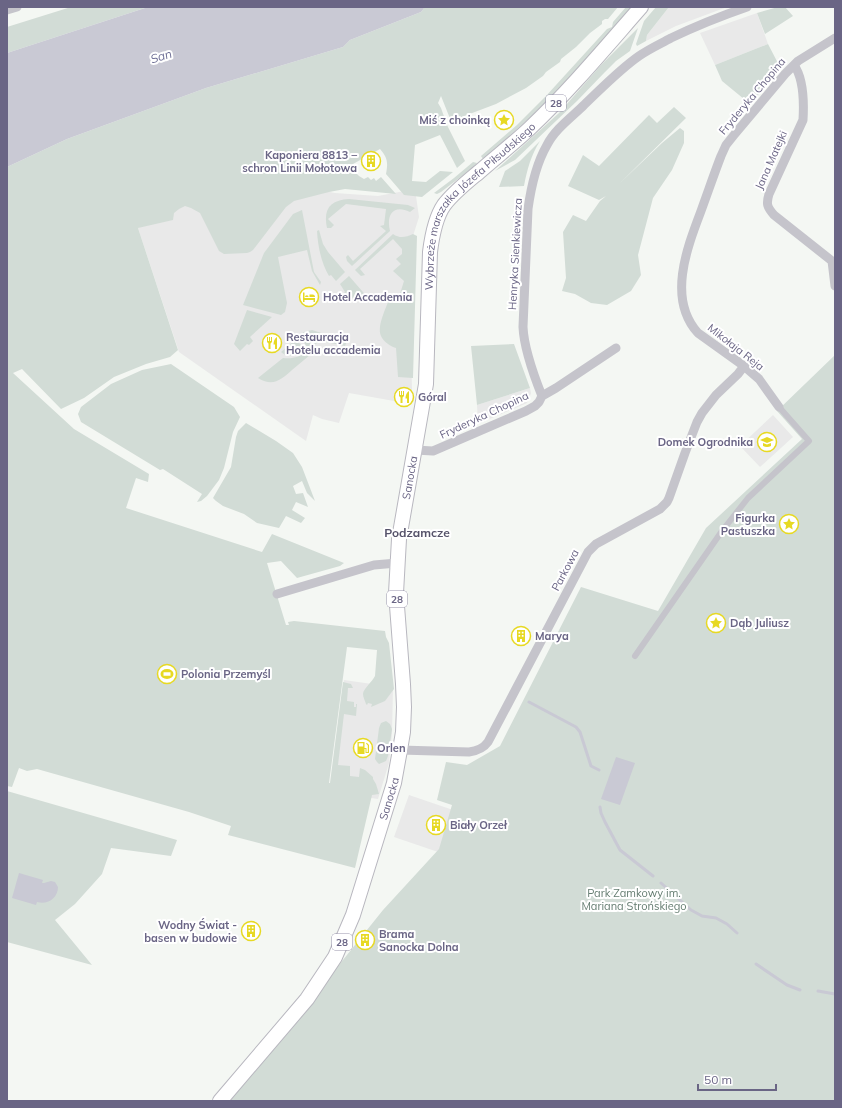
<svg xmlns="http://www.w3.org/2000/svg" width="842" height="1108" viewBox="0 0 842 1108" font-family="Mulish,sans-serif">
  <rect width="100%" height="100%" fill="#f4f7f3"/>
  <path fill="#e9e9e9" d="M669,7H727L676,26L646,41L647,35Z
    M757,13L768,44L715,65L700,33Z
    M265,180L335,193L378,196L415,189L419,217L413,236L411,354L412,389L411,404L349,393L339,423L322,419L313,415L306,441L179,352L138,228L156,212Z
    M530,388L531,393L529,399L527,403L478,424L477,405Z
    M773,415L793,437L760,467L740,446Z
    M344,680L393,687L392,734L389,763L378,799L330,792Z
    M409,795L453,810L441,853L394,837Z"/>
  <path fill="#d2dcd6" d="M71,7H148L7,53V27Z
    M425,7H618L608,19H605L602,21V24L590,33L576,47L561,59L560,62L546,72L543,76L526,88L496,104L451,121L441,96L438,103L441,108L447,125L465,161L457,168L440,135L415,145L412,181L426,182L440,171L453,172L422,197L404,195L386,174C388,163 388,158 380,149L353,164L351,168L359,176L364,179L368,177L371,180L374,178L376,181L381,177L396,194L345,189L329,192L294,201L286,207L253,250L250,252L247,253L224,254L219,251L200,213L191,208L185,206L179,209L174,213L173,220L138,228L178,350L170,357L146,364L114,377L84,398L61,409L22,369L13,373L74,429L149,474L148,482L136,478L126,508L262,552L272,534L344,563L340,566L297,578L281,561L267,563L286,625H289L288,622L294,621L385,631L386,637L389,643L394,689L385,701L371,707L372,704L368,703L367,705L366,704C365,701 363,697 363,694C363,689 372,682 375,676L377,650L347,647L329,783H330L343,682L351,684L353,688H348L347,701L354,702V707H356V704H357L356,716L344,714L338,765L350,766V776L359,777L360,768L365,770L373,777V779L376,784L379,794L372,795L355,868L228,835L231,826L189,812L37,769L27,771L19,768L12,787L7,786V167L67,139L206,88L343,47L350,40L421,12Z
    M626,7H632L568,80L541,108L483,159L481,156L517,125L546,96L607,29L612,27L613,22Z
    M656,7H669L647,35L646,41L637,46L636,44L644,21Z
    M778,7H785L793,16L765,34L757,13Z
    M638,28L630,51L616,61L605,72L577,101L515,160L495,171L559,113L601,65Z
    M768,44L781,69L750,104L722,81L715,65Z
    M674,107L686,118L619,184L662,143L680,128L684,131V143L672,170L653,198L638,255L641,275L631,291L607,305L591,303L575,294L562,291L566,278L563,232L573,215L586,221L600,201L606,196L599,200L568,186L583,155L599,166L649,115L657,123Z
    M540,141C531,155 527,170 524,186L499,187L505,171L520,161Z
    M473,162L477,163L475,166L441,192L437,194L434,193L454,178Z
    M349,199L408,205L415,208L410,212C393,204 386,215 390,231L352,266L347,261L346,257L348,255L353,261L386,231L380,226L384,225L386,209L346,204L328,219L334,225L331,228H327C323,209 330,200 349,199Z
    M302,210L314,272L321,282L320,285L312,271L307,250L278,257L287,303L285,312L281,315L243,305L264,253L293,214Z
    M319,230L323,244L328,252L345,272L336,281L331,275L329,276C321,262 318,247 317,231Z
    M393,234C400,239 406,237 413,234L417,236L413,378L398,377L396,348C390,346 384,342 381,336C376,325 388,305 391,294L399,297L404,281L393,271L401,264L396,259L402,254V249L393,239L360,269L365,275L361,276L355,270Z
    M349,276L369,299V300L367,302C358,300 351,298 344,293L345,292L340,284Z
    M247,310L272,317L250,337L253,341L249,345L247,344L240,351L234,344Z
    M312,330L347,341L345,346L321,341L308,348L299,336L304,332Z
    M296,339L305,350C297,355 289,359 281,352Z
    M514,344L530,388L477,405L471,346Z
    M307,352L310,355C304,360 298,365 292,370C281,380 273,387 258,378L283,358C293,359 299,357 307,352Z
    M835,355V1101H230L383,910L439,849L452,805L437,800L446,762L467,765L500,746L581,587L658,611L706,528L802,439L777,411Z
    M171,364L234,407L240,417L233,432L224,468L219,480L207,496L201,501L197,502L202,494L163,469L160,470L81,422L78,414L81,407L111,384L142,370Z
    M246,423L276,441L293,453L302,467L315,501L307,493L302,481L293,486L296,494L303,493L308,507L296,502L292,510L305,518L301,523L286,516L279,528L257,523L244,514L223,506L216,501L213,498L231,467L236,437L238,431Z
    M386,721L390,724L392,729L388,756L386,761L379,764L377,762L375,759L379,728L381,723Z
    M7,791L177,840L171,856L111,848L102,874L75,904L55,920L92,965L7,942Z"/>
  <path fill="#c9c9d4" d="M148,7H425L421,12L350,40L343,47L206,88L67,139L7,167V53Z
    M616,757L635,763L620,805L601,799Z
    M19,873L43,880L42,883H44L51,881L55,882L58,887C58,898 48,905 37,902L36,905L12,898Z"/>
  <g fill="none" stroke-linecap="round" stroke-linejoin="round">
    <path stroke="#c9c9d4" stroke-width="3" d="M529,702L576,727L580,732L591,766L599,770
      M600,807L601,813L605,822L620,850L653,876
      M661,883L691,910L702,916L716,918L727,924L737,933
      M756,964L787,985L800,990
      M818,991L835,994"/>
    <defs>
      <g id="primary">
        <path id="s1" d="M220,1101L307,999L335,957L353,915L394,783L400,750L403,732L404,707L403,684L396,593L399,539L426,384L430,252C432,236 435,218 444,205C454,192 467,182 479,172C496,157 514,143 530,128C570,90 605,48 641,7"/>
      </g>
    </defs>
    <use href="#primary" stroke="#b8b7bf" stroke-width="16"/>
    <path stroke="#c5c4cb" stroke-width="6" d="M635,656L722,531L748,498L809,441L779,407"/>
    <path stroke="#c5c4cb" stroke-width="9" d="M7,10L17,7
      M794,65C804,79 804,103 803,120L769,194C766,204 767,207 774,215L832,261
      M832,261L835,286
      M542,396C534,376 524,349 523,327L528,209C531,187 536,164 547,145C555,129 572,117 584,105C602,88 619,70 639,56C649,49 660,44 671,38C696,26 721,16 747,7
      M779,407L759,379L744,366L698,333C667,299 687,248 701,211C708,192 714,174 721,156L726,145L734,135L785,74L798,61L835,38
      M415,450L433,451L526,411L535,406L539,402L542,396L556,388L616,348
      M277,594L374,565L397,563
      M400,750L469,752C477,751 483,749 488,742L588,552L596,544L660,509L667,502L669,498L685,453L697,422L702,413L716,395L738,374L744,366"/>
    <use href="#primary" stroke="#fff" stroke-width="14"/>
  </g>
  <defs>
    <symbol id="sight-ring" viewBox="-11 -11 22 22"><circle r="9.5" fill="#fff" stroke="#e7d923" stroke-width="1.5"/><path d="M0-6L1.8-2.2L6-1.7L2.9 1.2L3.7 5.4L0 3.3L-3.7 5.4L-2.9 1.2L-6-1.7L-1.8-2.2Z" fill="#e7d923"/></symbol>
    <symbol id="building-ring" viewBox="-11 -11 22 22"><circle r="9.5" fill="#fff" stroke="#e7d923" stroke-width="1.5"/><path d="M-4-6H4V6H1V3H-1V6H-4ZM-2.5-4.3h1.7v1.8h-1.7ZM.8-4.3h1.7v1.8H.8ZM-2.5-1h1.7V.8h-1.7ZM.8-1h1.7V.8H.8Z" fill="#e7d923"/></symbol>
    <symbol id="hotel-ring" viewBox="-11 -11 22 22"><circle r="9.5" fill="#fff" stroke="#e7d923" stroke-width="1.5"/><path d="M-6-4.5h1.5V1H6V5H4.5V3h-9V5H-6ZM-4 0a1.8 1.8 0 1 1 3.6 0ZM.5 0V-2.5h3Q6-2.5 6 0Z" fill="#e7d923"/></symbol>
    <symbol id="restaurant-ring" viewBox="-11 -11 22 22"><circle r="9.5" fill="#fff" stroke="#e7d923" stroke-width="1.5"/><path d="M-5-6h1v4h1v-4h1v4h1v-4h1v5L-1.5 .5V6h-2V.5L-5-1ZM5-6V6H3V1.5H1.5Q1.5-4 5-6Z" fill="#e7d923"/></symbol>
    <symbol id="school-ring" viewBox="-11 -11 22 22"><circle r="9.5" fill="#fff" stroke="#e7d923" stroke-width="1.5"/><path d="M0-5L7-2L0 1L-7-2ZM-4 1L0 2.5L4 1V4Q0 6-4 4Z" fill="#e7d923"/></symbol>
    <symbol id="stadium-ring" viewBox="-11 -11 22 22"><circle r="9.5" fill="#fff" stroke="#e7d923" stroke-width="1.5"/><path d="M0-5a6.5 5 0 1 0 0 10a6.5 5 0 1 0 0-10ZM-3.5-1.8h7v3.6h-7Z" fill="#e7d923"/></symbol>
    <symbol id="fuel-ring" viewBox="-11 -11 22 22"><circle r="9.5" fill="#fff" stroke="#e7d923" stroke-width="1.5"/><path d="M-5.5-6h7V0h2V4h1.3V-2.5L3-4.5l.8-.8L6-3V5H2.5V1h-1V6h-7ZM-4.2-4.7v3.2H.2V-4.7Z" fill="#e7d923"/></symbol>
  </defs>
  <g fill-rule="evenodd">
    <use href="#sight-ring" x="493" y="109" width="22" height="22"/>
    <use href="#building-ring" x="360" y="150" width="22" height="22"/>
    <use href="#hotel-ring" x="298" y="286" width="22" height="22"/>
    <use href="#restaurant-ring" x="261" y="332" width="22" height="22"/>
    <use href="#restaurant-ring" x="393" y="386" width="22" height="22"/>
    <use href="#school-ring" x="756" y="431" width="22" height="22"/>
    <use href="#sight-ring" x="778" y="513" width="22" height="22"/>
    <use href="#sight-ring" x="705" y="612" width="22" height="22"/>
    <use href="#building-ring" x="510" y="625" width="22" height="22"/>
    <use href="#stadium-ring" x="156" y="663" width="22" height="22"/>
    <use href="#fuel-ring" x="352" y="737" width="22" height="22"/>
    <use href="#building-ring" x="425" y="814" width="22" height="22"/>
    <use href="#building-ring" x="240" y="920" width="22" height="22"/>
    <use href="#building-ring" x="354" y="929" width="22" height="22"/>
  </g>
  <g text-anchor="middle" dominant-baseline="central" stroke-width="4" stroke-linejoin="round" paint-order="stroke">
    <g fill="#fff" stroke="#9793aa" stroke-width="1">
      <rect x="546" y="95" width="20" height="16" rx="3"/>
      <rect x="387" y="591" width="20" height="16" rx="3"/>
      <rect x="332" y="934" width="20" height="16" rx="3"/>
    </g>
    <g font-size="10" font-weight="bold" fill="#6a6585">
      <text x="556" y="103">28</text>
      <text x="397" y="599">28</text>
      <text x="342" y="942">28</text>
    </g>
    <g font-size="11" fill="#6a6585" stroke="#fff">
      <text transform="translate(752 96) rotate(-50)">Fryderyka Chopina</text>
      <text transform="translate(771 160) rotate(-66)">Jana Matejki</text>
      <text stroke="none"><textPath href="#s1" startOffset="969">Wybrzeże marszałka Józefa Piłsudskiego</textPath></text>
      <text transform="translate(515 254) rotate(-87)">Henryka Sienkiewicza</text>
      <text transform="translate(736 347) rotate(38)">Mikołaja Reja</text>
      <text transform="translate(484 415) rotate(-25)">Fryderyka Chopina</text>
      <text stroke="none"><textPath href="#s1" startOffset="676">Sanocka</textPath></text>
      <text transform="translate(565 570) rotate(-62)">Parkowa</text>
      <text stroke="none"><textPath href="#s1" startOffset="352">Sanocka</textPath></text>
    </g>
    <g font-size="11" font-weight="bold" fill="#6a6585" stroke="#fff" text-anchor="start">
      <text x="490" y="120" text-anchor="end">Miś z choinką</text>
      <text x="357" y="155" text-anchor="end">Kaponiera 8813 –<tspan x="357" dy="13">schron Linii Mołotowa</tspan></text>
      <text x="323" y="297">Hotel Accademia</text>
      <text x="286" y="337">Restauracja<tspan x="286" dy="13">Hotelu accademia</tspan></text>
      <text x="418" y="397">Góral</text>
      <text x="753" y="442" text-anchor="end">Domek Ogrodnika</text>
      <text x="775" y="518" text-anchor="end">Figurka<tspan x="775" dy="13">Pastuszka</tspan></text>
      <text x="730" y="623">Dąb Juliusz</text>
      <text x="535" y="636">Marya</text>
      <text x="181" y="674">Polonia Przemyśl</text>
      <text x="377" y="748">Orlen</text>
      <text x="450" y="825">Biały Orzeł</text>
      <text x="237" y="925" text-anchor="end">Wodny Świat -<tspan x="237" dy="13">basen w budowie</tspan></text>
      <text x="379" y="934">Brama<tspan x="379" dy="13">Sanocka Dolna</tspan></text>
    </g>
    <g font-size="11" fill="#647c70" stroke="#fff">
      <text x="634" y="893">Park Zamkowy im.<tspan x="634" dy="13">Mariana Strońskiego</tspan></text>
    </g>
    <g font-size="12" font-style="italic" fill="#707197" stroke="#fff">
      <text transform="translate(161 56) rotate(-17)">San</text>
    </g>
    <g font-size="12" font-weight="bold" fill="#56536a" stroke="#fff">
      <text x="417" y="532">Podzamcze</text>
    </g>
  </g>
  <rect width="842" height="1108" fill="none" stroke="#6a6585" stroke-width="16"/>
  <path d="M698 1084v6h78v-6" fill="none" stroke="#6a6585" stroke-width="2"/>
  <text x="704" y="1084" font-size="12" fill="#6a6585" stroke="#ffffff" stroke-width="3" paint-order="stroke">50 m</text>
</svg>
